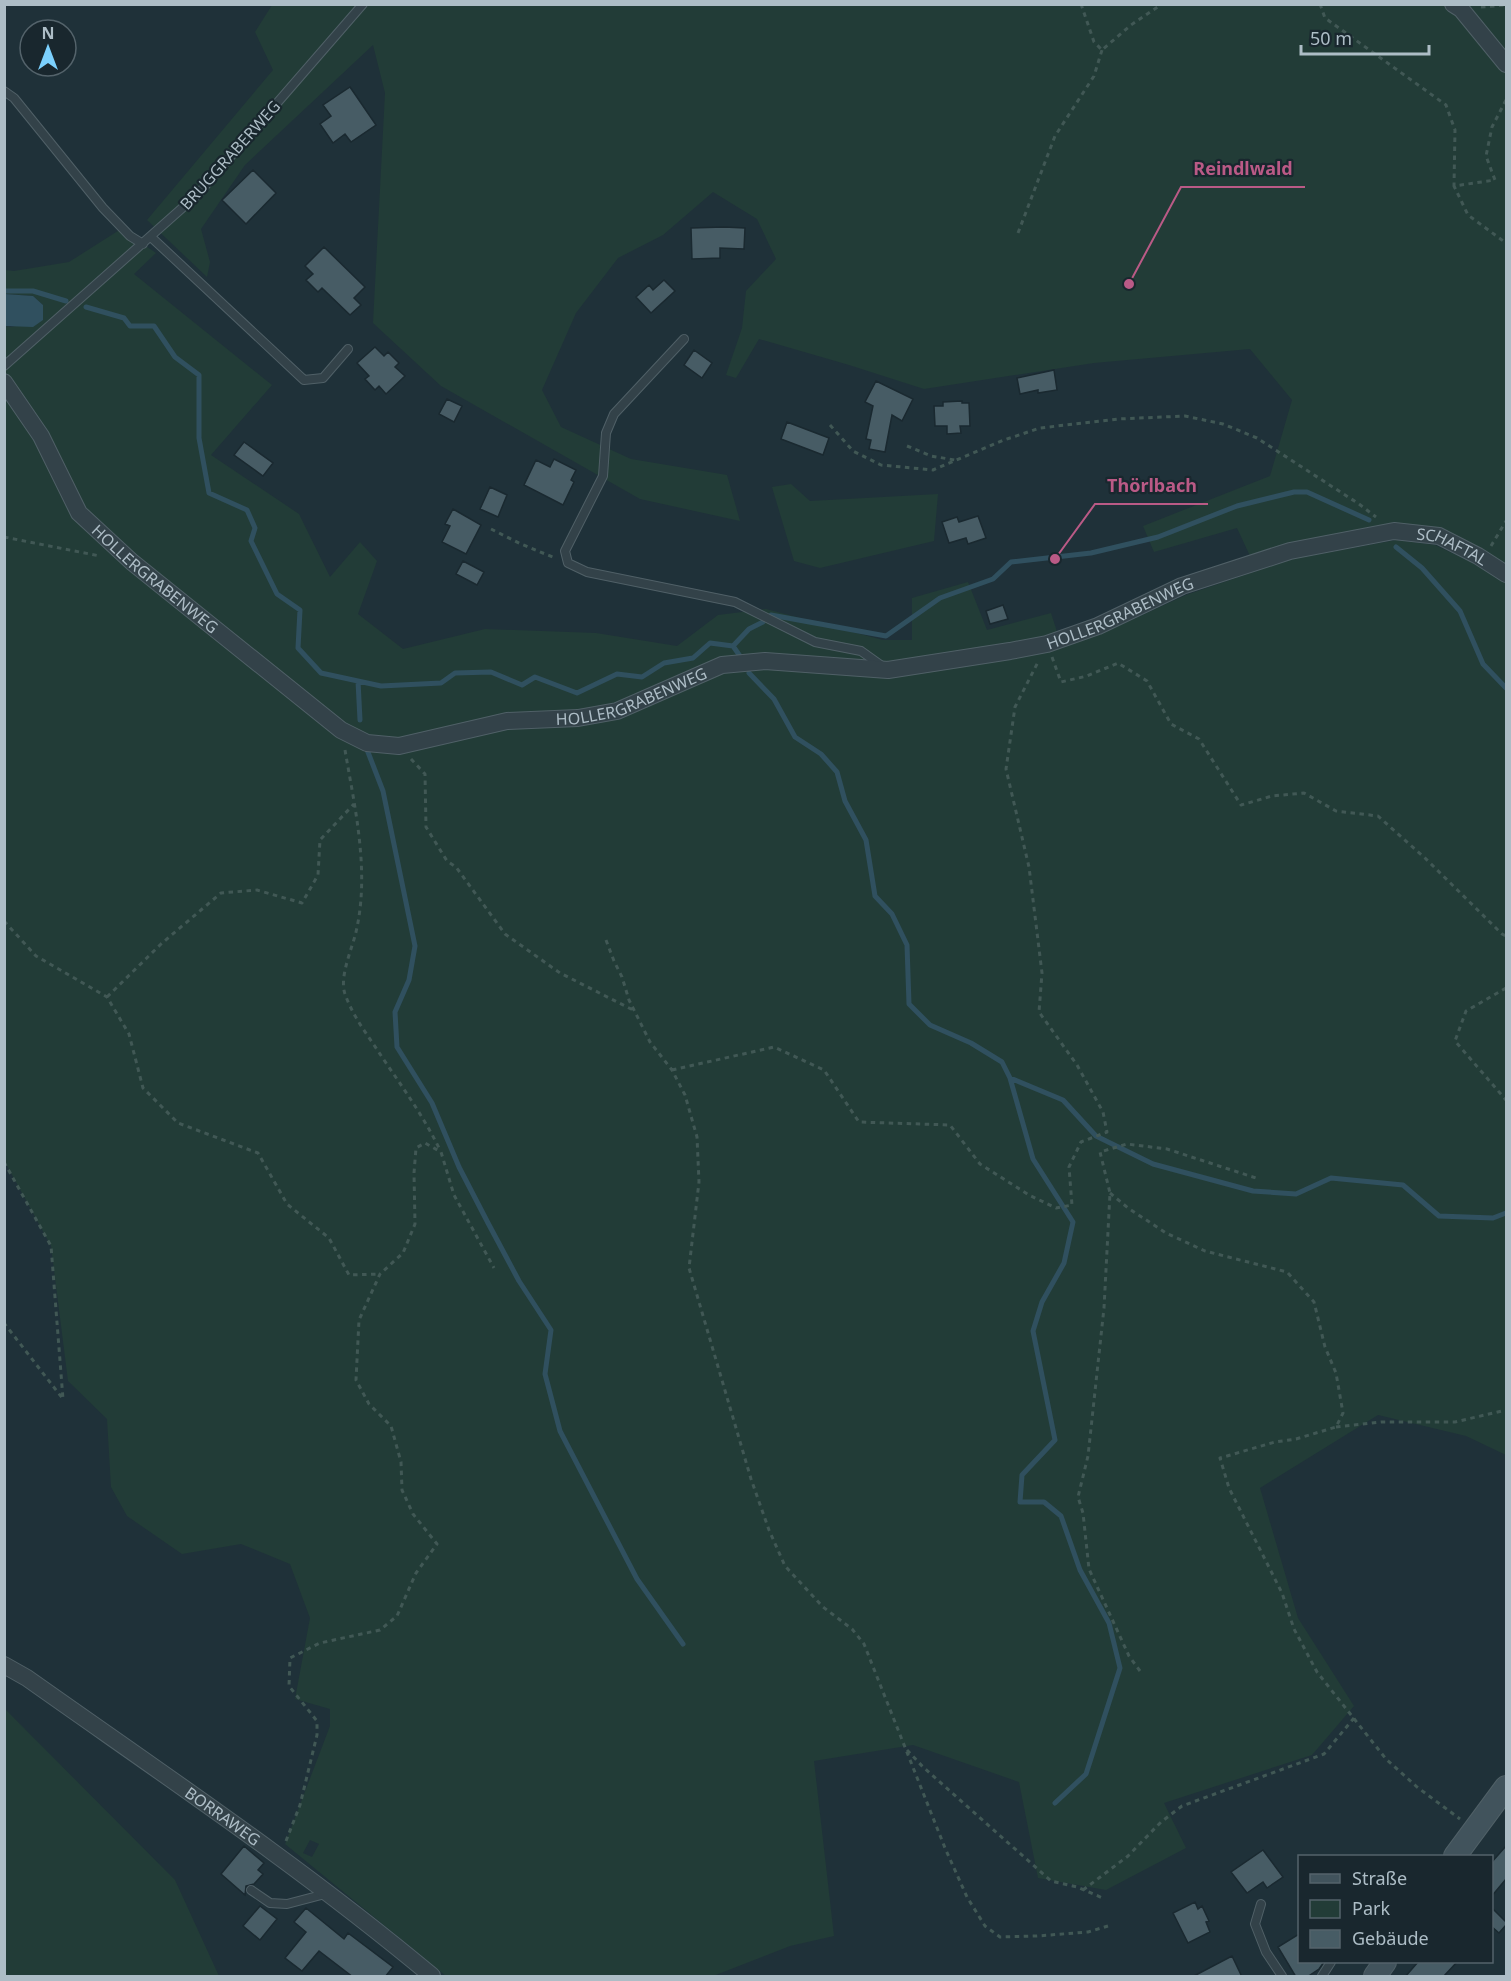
<svg xmlns="http://www.w3.org/2000/svg" width="1511" height="1981" viewBox="0 0 1511 1981" font-family="'Noto Sans',sans-serif">
  <rect width="100%" height="100%" fill="#1f3139"/>
  <path fill="#223c37" fill-rule="evenodd" d="M272,5H1506V565L1481,549L1434,527L1401,525L1250,556L1237,528L1154,552L1143,526L1270,476L1292,400L1250,349L1094,363L924,389L849,365L759,339L736,378L726,375L742,328L746,291L776,259L757,219L713,192L663,235L618,258L576,313L542,390L561,427L631,459L727,475L740,521L640,499L441,386L373,323L385,93L373,45L245,165L201,229L210,262L207,277L147,220L273,70L255,32Z
    M121,229L156,253L134,274L272,385L211,455L299,514L330,577L360,542L377,561L358,614L403,649L485,629L596,633L677,646L718,615L766,609L883,640H912V598L968,582L987,630L1051,613L1062,647L1101,634L1186,595L1292,559L1396,540L1435,545L1471,562L1506,583V1455L1466,1436L1378,1415L1260,1488L1298,1618L1354,1706L1312,1755L1164,1803L1186,1848L1106,1890L1038,1878L1019,1782L913,1745L814,1761L834,1936L790,1946L713,1976H446L285,1844L330,1726V1709L295,1699L310,1618L290,1564L241,1544L182,1554L127,1516L111,1487L107,1419L68,1381L51,1246L5,1162L4,326L11,327L43,320V305L33,296L5,294V270L14,271L69,262ZM310,1840L319,1844L312,1857L303,1853Z
    M791,484L810,501L938,494L934,541L820,568L794,561L772,487Z
    M4,1708L175,1880L219,1976H5Z"/>
  <path fill="#30505f" d="M5,294L33,296L43,305V320L33,327L5,326Z"/>
  <g fill="none" stroke-linecap="round" stroke-linejoin="round">
    <path stroke="#30505f" stroke-width="5" d="M4,291H33L66,301
      M86,307L124,318L130,326H154L175,357L199,375V438L209,493L247,510L255,528L251,541L277,594L300,610L298,648L321,673L381,686L441,683L455,673L491,672L522,685L535,677L577,693L617,674L642,677L664,663L693,658L710,643L733,646L749,629L763,622
      M1396,547L1422,568L1460,611L1483,664L1506,688
      M771,615L886,636L940,598L993,579L1011,562L1091,553L1158,537L1237,506L1294,492H1307L1369,520
      M733,646L742,659
      M749,673L774,699L795,737L821,754L837,772L845,801L866,840L875,896L892,914L907,945L909,1004L930,1025L971,1043L1002,1062L1010,1078L1033,1159L1073,1222L1064,1263L1042,1302L1033,1331L1055,1440L1022,1475L1020,1502H1044L1061,1516L1080,1570L1109,1623L1120,1668L1086,1774L1055,1803
      M358,681L360,720
      M366,747L383,791L415,946L409,980L395,1012L397,1047L432,1103L459,1167L488,1223L519,1281L551,1330L545,1374L560,1431L637,1579L683,1644
      M1010,1078L1063,1100L1096,1136L1153,1164L1253,1191L1296,1194L1331,1178L1403,1185L1439,1216L1493,1218L1506,1213"/>
  </g>
  <path fill="#475c65" stroke="#1a2930" stroke-width="1.5" d="M350,87L376,125L351,142L345,134L333,143L320,124L331,116L323,105Z
    M253,170L276,193L246,224L222,200Z
    M724,227L745,228L744,249L720,248V258L692,259L691,228Z
    M324,247L365,287L354,298L361,305L350,315L322,288L318,292L306,280L313,274L305,266Z
    M664,280L675,291L651,313L636,297L649,285L653,290Z
    M375,347L384,356L388,352L399,363L395,367L405,376L386,394L379,386L375,390L365,379L369,376L357,363Z
    M694,350L712,363L702,378L684,365Z
    M1054,370L1057,390L1038,393V390L1020,394L1017,378Z
    M876,381L913,399L902,421L892,415L885,452L869,449L871,440L866,439L873,406L865,402Z
    M447,399L462,406L454,422L439,414Z
    M962,401V403H969L970,426H960L961,433L947,434V426H935L934,406H943V402Z
    M787,422L829,438L823,455L781,439Z
    M244,442L273,463L263,476L234,455Z
    M554,459L576,470L571,480L574,482L563,505L524,485L536,460L550,467Z
    M490,487L507,495L498,517L480,509Z
    M453,509L481,525L466,554L442,542L450,526L445,524Z
    M978,516L986,538L968,544L966,538L949,543L942,522L957,517L959,522Z
    M463,561L484,572L477,585L456,574Z
    M1003,605L1008,619L990,624L986,611Z
    M244,1846L264,1863L258,1870L263,1874L254,1884L246,1886L245,1895L221,1874Z
    M1506,1846V1879L1491,1897V1863Z
    M1263,1850L1283,1877L1267,1888L1263,1882L1247,1893L1231,1872Z
    M1195,1902L1198,1909L1202,1906L1209,1921L1206,1922L1210,1932L1188,1943L1173,1913Z
    M260,1906L277,1919L260,1940L243,1926Z
    M1491,1907L1506,1922V1925L1499,1933L1491,1926Z
    M306,1908L344,1939L348,1933L393,1967L385,1977H353L319,1951L302,1971L285,1958L306,1932L294,1922Z
    M1299,1934V1962H1324L1319,1969L1307,1977H1296L1278,1947Z
    M1232,1956L1242,1977H1192Z
    M1418,1962H1457L1443,1977H1405Z"/>
  <g fill="none" stroke-linecap="round" stroke-linejoin="round">
    <defs>
      <path id="lane" d="M4,91L14,98L103,208L130,236L143,244
        M151,237L304,380L323,378L348,349
        M684,339L614,414L606,433L603,476L565,551L568,563L587,572L735,602L815,642L861,651L882,666
        M4,366L198,194L363,4
        M251,1890L270,1903L287,1904L329,1893
        M1261,1904L1255,1924L1266,1952L1282,1976
        M1322,1976L1331,1962"/>
      <g id="street">
        <path d="M1453,4L1461,9L1506,64"/>
        <path id="s1" d="M4,382L41,436L79,513L132,562L341,730L367,743L399,746L507,721L578,718L617,711L722,665L765,661L888,670L1010,651L1047,644L1098,626L1182,586L1290,551L1394,531L1439,536L1478,556L1506,574"/>
        <path id="s2" d="M4,1665L27,1678C164,1775 303,1868 432,1976"/>
      </g>
      <path id="secondary" d="M1455,1856L1506,1787
        M1375,1976L1385,1962"/>
    </defs>
    <use href="#lane" stroke="#506067" stroke-width="10"/>
    <use href="#street" stroke="#506067" stroke-width="18"/>
    <use href="#secondary" stroke="#506067" stroke-width="24"/>
    <path stroke="#415855" stroke-width="3" stroke-dasharray="4.5 4.5" stroke-linecap="butt" d="M1081,4L1094,42L1102,50L1131,25L1162,4
      M1320,4L1325,18L1446,105L1455,130L1454,186
      M1481,7L1506,5
      M1506,100L1492,127L1486,156L1495,180L1454,186L1468,215L1506,243
      M1018,233L1055,136L1094,76L1102,50
      M830,425L853,451L881,465L933,470L1004,440L1040,428L1118,419L1185,416L1223,424L1257,438L1359,504L1376,517
      M907,446L931,456L955,460
      M491,529L521,544L555,558
      M4,537L100,556
      M1491,546L1506,521
      M1052,657L1061,682L1087,676L1118,663L1147,681L1171,724L1199,739L1241,805L1272,796L1304,793L1336,811L1378,816L1425,858L1502,934L1506,936
      M345,750C355,809 370,872 356,932C352,949 339,977 345,994C353,1017 369,1037 382,1057C403,1088 424,1117 440,1150
      M411,759L425,774L426,827L447,861L456,867L505,934L560,973L633,1010
      M4,921L36,956L107,997L129,1034L143,1088L178,1123L258,1153L287,1204L329,1238L349,1275L380,1274
      M606,940L614,961L622,977L629,1000L650,1042L672,1070L685,1095L697,1137L699,1182L689,1268L751,1479L769,1530L785,1566L823,1607L852,1629L864,1644L945,1848L967,1897L985,1926L1000,1937L1037,1936L1088,1932L1108,1926
      M1506,988L1466,1011L1455,1041L1506,1100
      M107,997L161,944L221,893L257,890L302,903L318,875L320,840L354,804
      M672,1070L774,1047L824,1070L859,1122L950,1125L980,1164L1029,1195L1056,1208L1072,1205L1069,1167L1081,1142L1107,1132L1103,1112L1077,1065L1039,1012L1042,973L1029,867L1006,769L1015,707L1038,662
      M4,1162L51,1246L63,1399L4,1323
      M1110,1193L1128,1208L1166,1233L1205,1251L1287,1272L1314,1302L1325,1347L1336,1373L1343,1413L1336,1427L1296,1439L1275,1442L1220,1458L1229,1488L1282,1593L1294,1629L1317,1672L1386,1759L1417,1787L1460,1819
      M1336,1427L1381,1422H1455L1506,1410
      M1140,1671L1129,1656L1089,1569L1083,1513L1078,1497L1088,1456L1104,1308L1110,1193L1100,1152L1127,1144L1167,1149L1256,1178
      M907,1750L923,1767L1051,1881L1077,1887L1105,1899
      M286,1841L300,1805L317,1735V1721L289,1686L290,1658L320,1643L380,1630L397,1616L416,1573L437,1544L413,1514L402,1490L401,1462L391,1426L369,1404L356,1380L359,1320L380,1274L403,1253L415,1224L414,1173L416,1148L425,1143L441,1152L454,1195L494,1268
      M1083,1890L1128,1856L1161,1822L1182,1806L1324,1754L1354,1718"/>
    <use href="#lane" stroke="#334249" stroke-width="8"/>
    <use href="#street" stroke="#334249" stroke-width="16"/>
    <use href="#secondary" stroke="#41535c" stroke-width="22"/>
  </g>
  <g text-anchor="middle" dominant-baseline="central" stroke-width="4.5" stroke-linejoin="round" paint-order="stroke">
    <g font-size="16" fill="#adbdc6" stroke="#19272e">
      <text transform="translate(230 155) rotate(-48)">BRUGGRABERWEG</text>
      <text stroke="none"><textPath href="#s1" startOffset="1644">SCHAFTAL</textPath></text>
      <text stroke="none"><textPath href="#s1" startOffset="252">HOLLERGRABENWEG</textPath></text>
      <text stroke="none"><textPath href="#s1" startOffset="1296">HOLLERGRABENWEG</textPath></text>
      <text stroke="none"><textPath href="#s1" startOffset="792">HOLLERGRABENWEG</textPath></text>
      <text stroke="none"><textPath href="#s2" startOffset="266">BORRAWEG</textPath></text>
    </g>
  </g>
  <path fill="none" stroke="#ba5a86" stroke-width="2" d="M1129 284L1181 187H1305M1055 559L1095 504H1208"/>
  <g fill="#ba5a86" stroke="#19272e" stroke-width="2">
    <circle cx="1129" cy="284" r="6"/>
    <circle cx="1055" cy="559" r="6"/>
  </g>
  <g font-size="18" text-anchor="middle" font-weight="bold" fill="#ba5a86" stroke="#19272e" stroke-width="4.5" stroke-linejoin="round" paint-order="stroke">
    <text x="1243" y="175">Reindlwald</text>
    <text x="1152" y="492">Thörlbach</text>
  </g>
  <rect width="1511" height="1981" fill="none" stroke="#adbdc6" stroke-width="12"/>
  <rect x="1298" y="1855" width="195" height="108" fill="#19272e" stroke="#54636b" stroke-width="1.5"/>
  <rect x="1310" y="1874" width="30" height="9" fill="#41535c" stroke="#54636b" stroke-width="1.5"/>
  <text x="1352" y="1885" font-size="18" fill="#adbdc6">Straße</text>
  <rect x="1310" y="1900" width="30" height="18" fill="#223c37" stroke="#54636b" stroke-width="1.5"/>
  <text x="1352" y="1915" font-size="18" fill="#adbdc6">Park</text>
  <rect x="1310" y="1930" width="30" height="18" fill="#475c65" stroke="#54636b" stroke-width="1.5"/>
  <text x="1352" y="1945" font-size="18" fill="#adbdc6">Gebäude</text>
  <g transform="translate(48 48)"><circle r="28" fill="#19272e" stroke="#54636b" stroke-width="1.5"/>
  <path d="M0-4.5L10 22L0 15L-10 22Z" fill="#7bd0fd"/>
  <text y="-9" font-size="16" font-weight="bold" text-anchor="middle" fill="#adbdc6">N</text>
  </g>
  <path d="M1301 45v9h128v-9" fill="none" stroke="#adbdc6" stroke-width="3"/>
  <text x="1310" y="45" font-size="18" fill="#adbdc6" stroke="#19272e" stroke-width="4.5" paint-order="stroke">50 m</text>
</svg>
